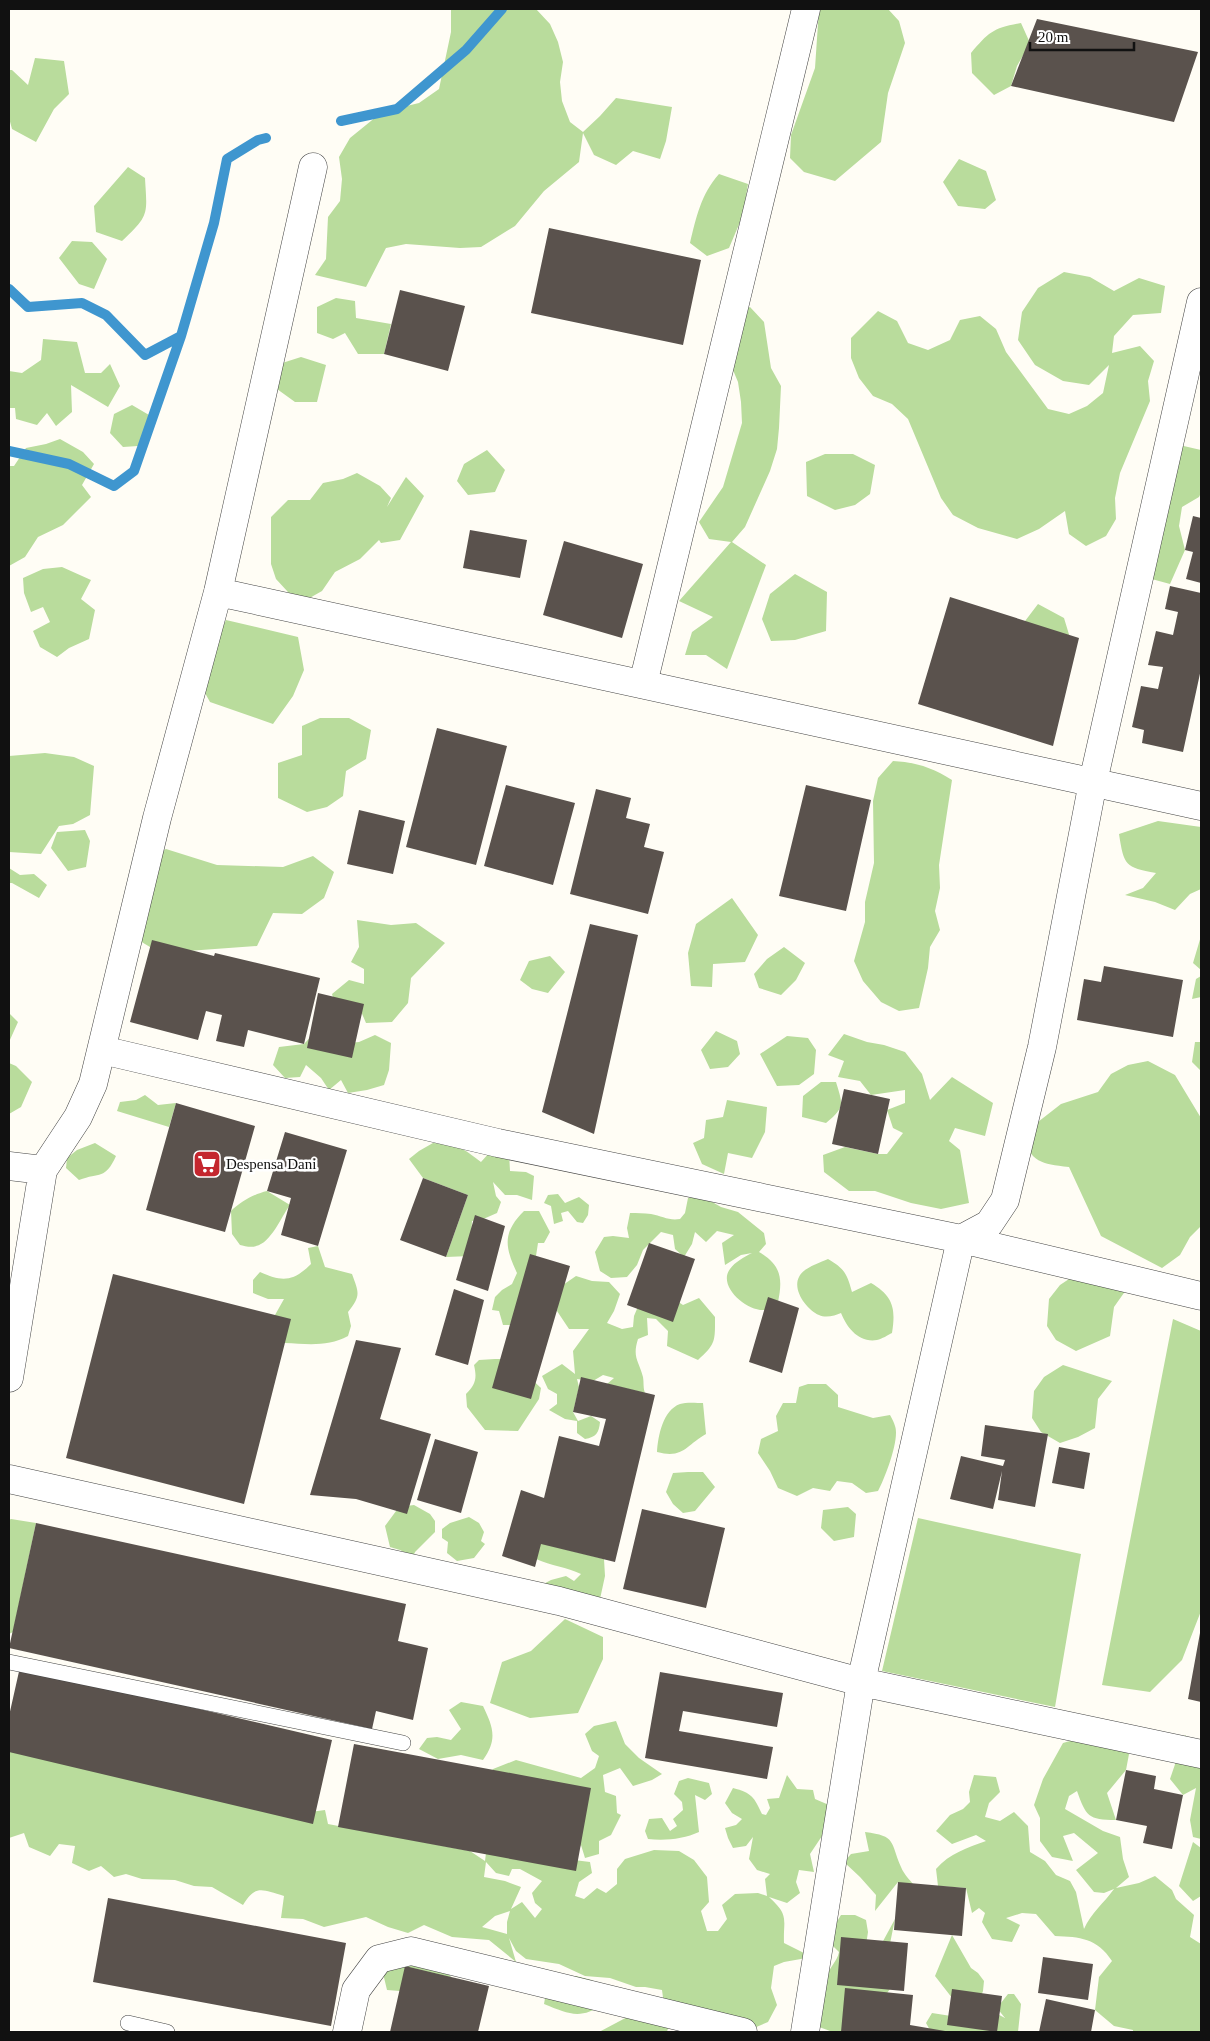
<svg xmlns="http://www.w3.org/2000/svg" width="1210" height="2041" viewBox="0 0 1210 2041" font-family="Georgia,serif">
  <rect width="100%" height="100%" fill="#fffdf5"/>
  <path fill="#b9dc9c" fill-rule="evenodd" d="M453,9H536L550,24L558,42L563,62L560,82L562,101L570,122L583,132L600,116L616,98L672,107L666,141L660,159L633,151L616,165L594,155L583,133L579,162L544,191L515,226L481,247L460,248L406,244L386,248L366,287L315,275L326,259L328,217L340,201L342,179L339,157L350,138L382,112L419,103L439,89L451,32V10Z
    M819,9H888L899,21L905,43L888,93L881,142L835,181L804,172L790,158L791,135L815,68Z
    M1021,23L1030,43L1017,66L1011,86L994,95L972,73L971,53C989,32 993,28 1021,23Z
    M35,58L64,61L69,94L54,109L36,142L12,129L9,118V70H12L28,85Z
    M959,159L986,171L996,200L985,209L958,206L943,182Z
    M128,167L145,178C147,214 150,215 122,241L96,232L94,206Z
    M719,174L748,184L743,215L729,248L707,256L690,243C696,218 701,194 719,174Z
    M72,241L92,242L107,259L94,289L79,284L59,258Z
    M1064,272L1090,277L1114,291L1139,278L1165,286L1161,313L1133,315L1114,336L1112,353L1140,346L1154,361L1148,381L1150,401L1120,473L1115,498L1116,519L1106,536L1086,546L1069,534L1065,511L1039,529L1017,539L978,528L953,515L941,498L908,419L892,404L873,396L859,378L851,358V338L878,311L897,321L908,343L928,350L950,340L960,320L980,316L996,329L1006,352L1048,409L1069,414L1087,406L1103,393L1109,365L1089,385L1063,381L1035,365L1018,340L1022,312L1038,288Z
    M336,298L355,301L356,318L391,324L384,354H358L345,333L333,339L317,333V307Z
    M750,307L764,322L771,368L781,386L779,428L777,449L770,471L745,527L732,542L766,565L727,669L706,655H685L692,632L713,617L679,601L731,542L709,539L699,522L723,487L742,423L741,402L738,382L730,363L731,314Z
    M43,339L77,342L85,373H101L110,364L120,386L108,407L71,385L72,412L56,426L47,413L37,425L16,419L15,408H9V371L22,373L41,360Z
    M301,357L326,365L317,402H295L277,389L276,365Z
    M132,405L149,415L150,436L138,446L123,447L110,433L114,414Z
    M60,439L83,452L94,464L82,485L91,497L63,525L38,537L25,557L9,566V466H14L26,448L46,444Z
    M1175,444L1201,450V493L1199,497L1182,507L1179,526L1185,550L1170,584L1137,575Z
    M487,450L505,470L495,492L468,495L457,481L464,464Z
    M825,454H853L875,465L870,494L855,505L835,510L807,496L806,462Z
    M357,473L380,486L391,498L387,507L406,477L424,496L400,540L381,543L379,540L360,559L335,572L322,591L299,604L276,579L271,564V517L288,500H310L323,483L343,479Z
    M62,567L91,580L81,599L95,610L89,639L69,648L57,657L40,647L33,631L50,622L43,607L31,612L24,593L23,578L43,569Z
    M795,574L827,592L826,631L795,640L771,641L762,619L770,594Z
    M1038,604L1064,618L1071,641L1019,629Z
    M226,620L298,637L304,670L293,696L273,724L210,702L200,684L209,655Z
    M320,718H349L371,730L366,759L346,771L343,796L327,807L307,812L278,798V763L302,755V726Z
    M45,753L74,757L94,766L90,815L73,824L59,826L41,854L9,852V756Z
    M893,761C916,762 933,768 952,780L939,865L940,888L935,911L940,930L930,947L928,968L919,1008L899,1011L881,1002L863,981L854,961L865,922V902L874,863L873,801L878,778Z
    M1158,821L1201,827V889L1190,894L1175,910L1155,902L1125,895L1143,888L1156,873C1125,867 1124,866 1119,834Z
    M85,830L90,841L86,867L68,871L51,848L57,832Z
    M166,849L217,865L283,867L313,856L334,872L324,898L302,914L273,913L257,946L160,953L135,938L148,858Z
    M9,868L20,875L34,874L47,885L39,898L12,883H9Z
    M732,898L758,935L745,962L713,964L712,987L691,986L688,953L696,924Z
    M357,920L391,925L416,923L445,943L411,978L408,1003L392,1022L366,1023L360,1009L337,1011L332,994L349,980L364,984V969L351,962L359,947Z
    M1201,936V970L1193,963Z
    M784,947L805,963L796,980L781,995L759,988L754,974L767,959Z
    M550,956L565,972L548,993L532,989L520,980L529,961Z
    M1201,976V997L1192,999L1196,979Z
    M9,1013L18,1022L9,1042Z
    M317,1030L338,1044L359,1042L375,1035L391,1043L389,1070L384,1085L367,1090L348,1093L341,1080L329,1090L321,1078L306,1065L300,1077L285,1078L273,1065L279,1047L304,1044Z
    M716,1031L737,1041L740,1054L728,1067L710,1069L701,1050Z
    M844,1034L867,1042L884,1045L905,1052L922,1074L930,1100L952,1077L993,1103L985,1136L955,1128L949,1141L960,1150L969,1203L941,1209L911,1203L875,1191H849L824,1172L823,1155L845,1147L878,1154H887L903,1133L893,1128L887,1110L905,1103V1090L871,1095L860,1081L838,1077L844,1061L828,1055Z
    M787,1036L808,1038L816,1050L814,1074L799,1085L777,1086L760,1054Z
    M1195,1042H1201V1071L1192,1062Z
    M1148,1061L1175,1075L1201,1118V1226L1190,1237L1180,1255L1162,1268L1101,1236L1069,1167C1040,1164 1033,1162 1020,1136L1061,1104L1098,1092L1111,1074L1128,1065Z
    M9,1063L16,1066L32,1082L21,1107L9,1114Z
    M821,1082H836C843,1105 845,1107 826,1123L802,1117L803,1096Z
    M145,1095L158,1105L176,1103L169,1127L117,1111L120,1102L136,1100Z
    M727,1100L767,1107L765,1132L752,1158L728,1153L724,1174L702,1164L693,1143L704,1138L706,1120L723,1117Z
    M95,1143L116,1156C105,1180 100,1172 79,1180L66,1168L67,1158L77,1150Z
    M433,1143C457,1144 463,1148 481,1162L498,1143L509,1153L510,1171L526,1172L534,1176L532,1200L517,1195H505L493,1182L496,1196L501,1202L497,1213L481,1220L472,1221L470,1256L446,1257L468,1195L423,1178L409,1159L419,1151Z
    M267,1191L290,1205C281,1217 271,1243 256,1246C252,1248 244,1246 240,1245L232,1234L231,1211C240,1202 254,1194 267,1191Z
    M558,1194L565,1203L579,1197L589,1205L588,1215L583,1223L577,1222L568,1211L561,1213L563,1221L554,1224L551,1206L544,1203L548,1195Z
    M700,1195L721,1207L738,1212L764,1233L766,1244L759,1252C781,1265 783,1278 778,1302C774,1304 769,1309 765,1310C747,1312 717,1286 730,1269C735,1262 744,1257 752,1253L741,1255L725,1265L722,1243L734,1235L717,1231L706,1242L695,1232L692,1244L684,1257L675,1249L673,1235L661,1232L643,1250L637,1265L627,1277L611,1278L600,1271L595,1252L604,1237L613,1236L629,1238L627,1228L630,1213C637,1213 644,1213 651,1214C662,1216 669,1221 680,1219L685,1213L688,1198Z
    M524,1211H539L550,1232L544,1243H538L536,1256L510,1325H503L499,1311L492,1310L495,1297L502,1290L512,1284L517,1273C504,1246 503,1232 524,1211Z
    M318,1246L325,1267L352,1274C359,1293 361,1296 348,1312L351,1326L348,1336C328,1347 307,1344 285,1343L275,1315L284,1299H268L253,1293V1280L260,1272C282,1282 293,1282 311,1264L308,1248Z
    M828,1259C845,1269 847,1274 852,1292L871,1283C893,1296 896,1308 892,1333C888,1335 882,1339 877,1340C859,1343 847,1328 841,1313C835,1316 825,1318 819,1315C807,1310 792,1290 799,1277C803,1268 819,1263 828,1259Z
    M1078,1273L1126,1290L1114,1307L1110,1336L1076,1351L1056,1340L1047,1326L1049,1299L1060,1285Z
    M576,1276L592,1281L609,1282L620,1294L614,1311L607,1323L622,1329L633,1327L634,1316L642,1297H671L683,1305L699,1298L715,1317C715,1341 716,1344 698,1360L667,1346L668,1331L656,1319L647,1318L648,1335L638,1339C632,1358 639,1361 643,1377C644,1383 643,1388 645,1393L607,1384L614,1378L603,1375L593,1381L577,1379L579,1387L573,1412L578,1421L591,1416L600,1422C599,1433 596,1437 585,1439L577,1433V1421L565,1419L549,1410L557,1404V1394L548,1389L542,1376L562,1364L575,1374L573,1351L589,1329H569L557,1311L560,1287Z
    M1173,1319L1201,1331V1611L1182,1660L1150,1692L1102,1685Z
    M495,1359H510L541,1388L539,1399L518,1431L485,1430L467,1407L466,1394C476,1384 477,1378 474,1365L479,1360Z
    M1063,1365L1112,1381L1098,1399L1095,1428L1078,1437L1060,1443L1041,1432L1032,1418L1034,1391L1044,1377Z
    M808,1384H826L838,1395V1407L873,1418L890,1415C892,1419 894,1422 895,1426C900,1439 885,1478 878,1491L866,1493L852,1483L837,1481L830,1491L813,1488L797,1496L778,1488L770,1471L758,1453L761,1439L778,1431L776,1416L783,1403H796L799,1387Z
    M703,1403L706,1434C686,1445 684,1459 657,1452C658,1436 663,1410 680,1404C686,1402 697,1403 703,1403Z
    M688,1472H703L715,1487L695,1511L683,1513L673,1504L666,1492L673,1473Z
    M414,1505L430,1514L435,1521V1532L415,1552L413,1557L400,1550L390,1547L385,1526L399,1507Z
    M848,1507L856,1514L854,1537L834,1541L821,1528L823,1510Z
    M469,1517L479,1523L484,1532L481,1541L485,1544L474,1558L457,1561L447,1553L448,1542L442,1538V1529L450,1523Z
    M918,1518L1081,1554L1055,1707L882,1671Z
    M11,1519L36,1523L13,1632L9,1634V1520Z
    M540,1543L604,1559L605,1576L600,1599L536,1588L551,1580L566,1576L574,1581L581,1574C567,1567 551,1566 536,1559Z
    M565,1619L603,1637V1659L578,1713L530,1718L490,1703L502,1662L531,1651Z
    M461,1702L483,1706C493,1727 498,1739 483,1760L461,1755L438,1759L419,1749L427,1738L437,1737L451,1740L461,1729L449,1710Z
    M616,1721L625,1744L639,1758L662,1774L652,1780L633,1786L620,1768L603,1775L605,1792L616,1796L617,1813L621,1815L611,1835L599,1841V1854L585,1858L581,1845L574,1860L590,1862L592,1873L579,1882L575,1896L584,1899L597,1888L606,1893L617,1884V1869L625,1859L654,1850L679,1851L694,1860L707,1877L709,1902L701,1911L707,1931H718L727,1919L722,1905L735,1894L758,1893L767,1896L765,1879L770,1874L757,1870L749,1859L753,1837L746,1846L733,1848L728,1838L725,1828L736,1825L742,1819L732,1813L725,1803L733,1788C752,1793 754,1797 762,1814L766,1815L770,1808L767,1799L779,1798L787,1775L797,1789L813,1790L815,1799L829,1805L822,1836L810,1854L814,1872L799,1870L796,1882L800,1893L787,1903L769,1897C790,1916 783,1919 784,1943L812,1957L784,1962L774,1966L771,1988L777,2005L768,2022L754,2028L664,2005L662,1990L645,1987H636L610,1978L585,1976L559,1964L526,1959L516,1951L509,1938L516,1962L489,1940L452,1937L424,1925L408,1933L388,1927L366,1917L324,1927L303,1919L281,1918L284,1896C262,1890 256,1884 243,1905L212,1887L194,1886L175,1880L142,1879L126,1874L114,1877L101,1866L89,1871L72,1863L75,1846L59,1844L50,1856L29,1847L24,1833L9,1838V1750L54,1753L303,1813L325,1810L328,1824L470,1851L485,1861L487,1845L482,1785L493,1769L516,1760L581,1778L595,1768L599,1756L592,1751L585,1734L594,1726ZM486,1862L496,1873L509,1876L512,1869H520L542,1881L532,1893L535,1903L542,1909L535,1918L522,1902L511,1909L521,1887L505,1881L484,1877ZM510,1911L507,1922V1934L482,1927L495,1916Z
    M1185,1735L1201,1748V1839L1193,1837L1190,1820L1196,1788L1183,1795L1170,1779Z
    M1100,1737L1129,1754L1126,1770L1107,1793L1116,1820C1088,1820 1086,1816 1077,1791L1069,1796L1065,1809L1103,1831L1120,1837L1123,1859L1129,1877L1116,1888L1139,1883L1155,1876L1172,1890L1176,1899L1194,1915L1190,1937L1201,1944V2032H1133V2030L1114,2026L1095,2010L1099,1977L1112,1961C1097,1938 1080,1937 1055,1936L1036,1914L1022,1913L1006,1918L1020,1925L1012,1942L992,1939L982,1922L985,1913L979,1908L972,1913L966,1888L938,1886L936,1869C950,1853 967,1848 986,1841L976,1835L952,1844L936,1831L950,1815L963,1809L970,1802L969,1792L974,1775L996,1777L1000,1792L989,1803L985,1817L1000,1821L1014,1812L1028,1826L1030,1852L1045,1861L1056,1875L1070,1881L1076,1892L1084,1929C1091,1913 1104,1903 1114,1889L1104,1893L1094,1892L1076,1870L1098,1853L1074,1833L1063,1836L1073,1861L1052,1857L1040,1841V1818L1034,1805L1043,1779L1063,1743L1080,1738Z
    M688,1778L709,1783L712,1794L705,1800L695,1795L699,1832C684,1839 665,1841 648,1839L645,1831L649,1819L662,1818L670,1831L677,1826L673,1819L683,1810L682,1802L674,1794L679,1781Z
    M865,1832C897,1836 890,1842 901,1867C904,1875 912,1882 917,1889L898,1882L875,1911L876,1895L860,1877L844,1862L851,1854L869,1851Z
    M1193,1842L1201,1848V1896L1193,1901L1179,1886Z
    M841,1915H855L866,1920L868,1932L866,1945L882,1943L895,1919L885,1968L892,1986L885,1996L906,2026L904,2032H833L819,2027C822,2011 821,1992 827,1976C830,1966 837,1962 839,1952L826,1939Z
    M952,1935L971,1968L978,1973L984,1981L983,1991L978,2004L1005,2018L997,2008L1008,1994H1014L1021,2004L1018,2032H931L926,2023L932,2013L951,2016L956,2003L935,1976Z
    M437,1960L451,1977L400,1991L387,1990L382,1969Z
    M576,1976L592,1980L604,2004C580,2020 569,2014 544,2004L548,1981Z
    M650,2013L668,2028L667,2032H599L633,2014Z"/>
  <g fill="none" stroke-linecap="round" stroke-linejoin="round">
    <path stroke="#3f96cf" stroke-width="10" d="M341,121L397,109L466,50L502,9
      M9,289L28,307L82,303L106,315L145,355L181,336L214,223L227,159L258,140L266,138
      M9,451L69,464L114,486L134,471L181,336"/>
  </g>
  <path fill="#5a524d" d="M1037,19L1198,52L1174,122L1011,86Z
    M549,228L701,260L683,345L531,313Z
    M400,290L465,306L448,371L384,354Z
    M1193,516L1201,518V583L1186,579L1193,552L1185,550Z
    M470,530L527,540L520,578L463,568Z
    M564,541L643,564L622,638L543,615Z
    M1170,586L1201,593V669L1183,752L1142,743L1144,730L1132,727L1141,686L1158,689L1163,667L1148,665L1156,631L1173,635L1178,612L1165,609Z
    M950,597L1079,638L1053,746L918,704Z
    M437,728L507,746L476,865L406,847Z
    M506,785L575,803L553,885L484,866Z
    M806,785L871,800L846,911L779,896Z
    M596,789L631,798L626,818L650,824L644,847L664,852L648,914L570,894Z
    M359,810L405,821L393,874L347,864Z
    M590,924L638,935L594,1134L542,1112Z
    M152,940L214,956L215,953L320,978L304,1044L248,1030L244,1047L216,1041L222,1015L206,1011L198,1040L130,1022Z
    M1104,966L1183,980L1173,1037L1077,1020L1084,979L1101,982Z
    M318,993L364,1004L352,1058L307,1048Z
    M844,1089L890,1099L878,1154L832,1144Z
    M176,1103L255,1126L225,1232L146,1210Z
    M285,1132L347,1150L318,1246L281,1235L291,1198L267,1191Z
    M423,1178L468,1195L446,1257L400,1240Z
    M475,1215L505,1226L488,1291L456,1280Z
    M649,1243L695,1259L673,1322L627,1305Z
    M530,1254L570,1266L531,1399L492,1388Z
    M113,1274L291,1319L244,1504L66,1458Z
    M454,1289L484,1300L468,1365L435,1355Z
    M768,1297L799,1308L782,1373L749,1362Z
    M356,1340L401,1348L380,1419L431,1434L407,1514L356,1499L310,1495Z
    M581,1377L655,1395L615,1562L541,1544L535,1567L502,1556L521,1490L544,1498L559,1436L599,1446L606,1419L573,1412Z
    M985,1425L1048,1434L1035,1507L998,1500L1002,1471L993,1509L950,1499L961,1456L1003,1466L1005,1460L981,1456Z
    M435,1439L478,1452L461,1513L417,1500Z
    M1059,1447L1090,1453L1084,1489L1052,1483Z
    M642,1509L725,1528L706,1608L623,1589Z
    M36,1523L406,1604L398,1641L428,1648L413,1720L376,1711L372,1729L9,1648Z
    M1200,1633H1201V1702L1188,1699Z
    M20,1667L332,1740L313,1824L9,1752V1716Z
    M660,1672L783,1693L777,1727L683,1711L679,1731L773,1747L767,1779L645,1758Z
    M354,1744L591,1788L576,1871L338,1827Z
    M1126,1770L1156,1776L1154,1789L1183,1795L1172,1849L1143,1843L1147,1826L1116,1820Z
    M898,1882L966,1888L962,1936L894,1930Z
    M108,1898L346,1943L331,2026L93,1982Z
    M841,1937L908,1943L904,1991L837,1985Z
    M1043,1957L1093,1964L1088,2000L1038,1993Z
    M405,1966L489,1986L478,2032H390Z
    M845,1988L913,1995L910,2025L951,2032H841Z
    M952,1989L1002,1996L997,2032L947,2025Z
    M1046,1999L1095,2010L1091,2032H1039Z"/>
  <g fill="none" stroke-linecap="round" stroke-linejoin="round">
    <defs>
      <path id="lane" d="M9,1662L403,1743
        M128,2023L167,2032"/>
      <path id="street" d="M218,592L1201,806
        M643,684L806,9
        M102,1050L498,1143L961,1239L1201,1296
        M9,1166L43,1170
        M9,1378L43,1170L78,1117L93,1084L157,818L218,592L313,167
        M9,1479L559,1601L861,1682L1201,1754
        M347,2032L356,1990L379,1959L411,1951L743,2032
        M805,2032L861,1682L961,1239L989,1224L1005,1200L1042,1047L1093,782L1201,302"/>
    </defs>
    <use href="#lane" stroke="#444" stroke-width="16"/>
    <use href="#street" stroke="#444" stroke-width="29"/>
    <use href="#lane" stroke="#fff" stroke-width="15"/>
    <use href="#street" stroke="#fff" stroke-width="28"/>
  </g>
  <defs>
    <symbol id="supermarket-square" viewBox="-11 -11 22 22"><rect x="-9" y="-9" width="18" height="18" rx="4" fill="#c4262e" stroke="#fff"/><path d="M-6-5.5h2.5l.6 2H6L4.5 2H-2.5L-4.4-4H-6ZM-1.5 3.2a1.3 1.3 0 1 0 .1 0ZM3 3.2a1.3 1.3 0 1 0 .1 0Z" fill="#fff"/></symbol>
  </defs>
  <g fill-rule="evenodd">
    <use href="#supermarket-square" x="191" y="1148" width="32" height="32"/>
  </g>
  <g text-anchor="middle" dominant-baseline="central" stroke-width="5" stroke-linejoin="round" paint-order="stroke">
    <g font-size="15" fill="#111" stroke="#fff" text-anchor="start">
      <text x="226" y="1164">Despensa Dani</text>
    </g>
  </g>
  <rect width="1210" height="2041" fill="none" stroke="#111111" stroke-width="20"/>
  <path d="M1030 42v8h104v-8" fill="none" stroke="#111111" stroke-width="2.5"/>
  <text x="1038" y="42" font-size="15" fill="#111111" stroke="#ffffff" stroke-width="4" paint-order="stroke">20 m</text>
</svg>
